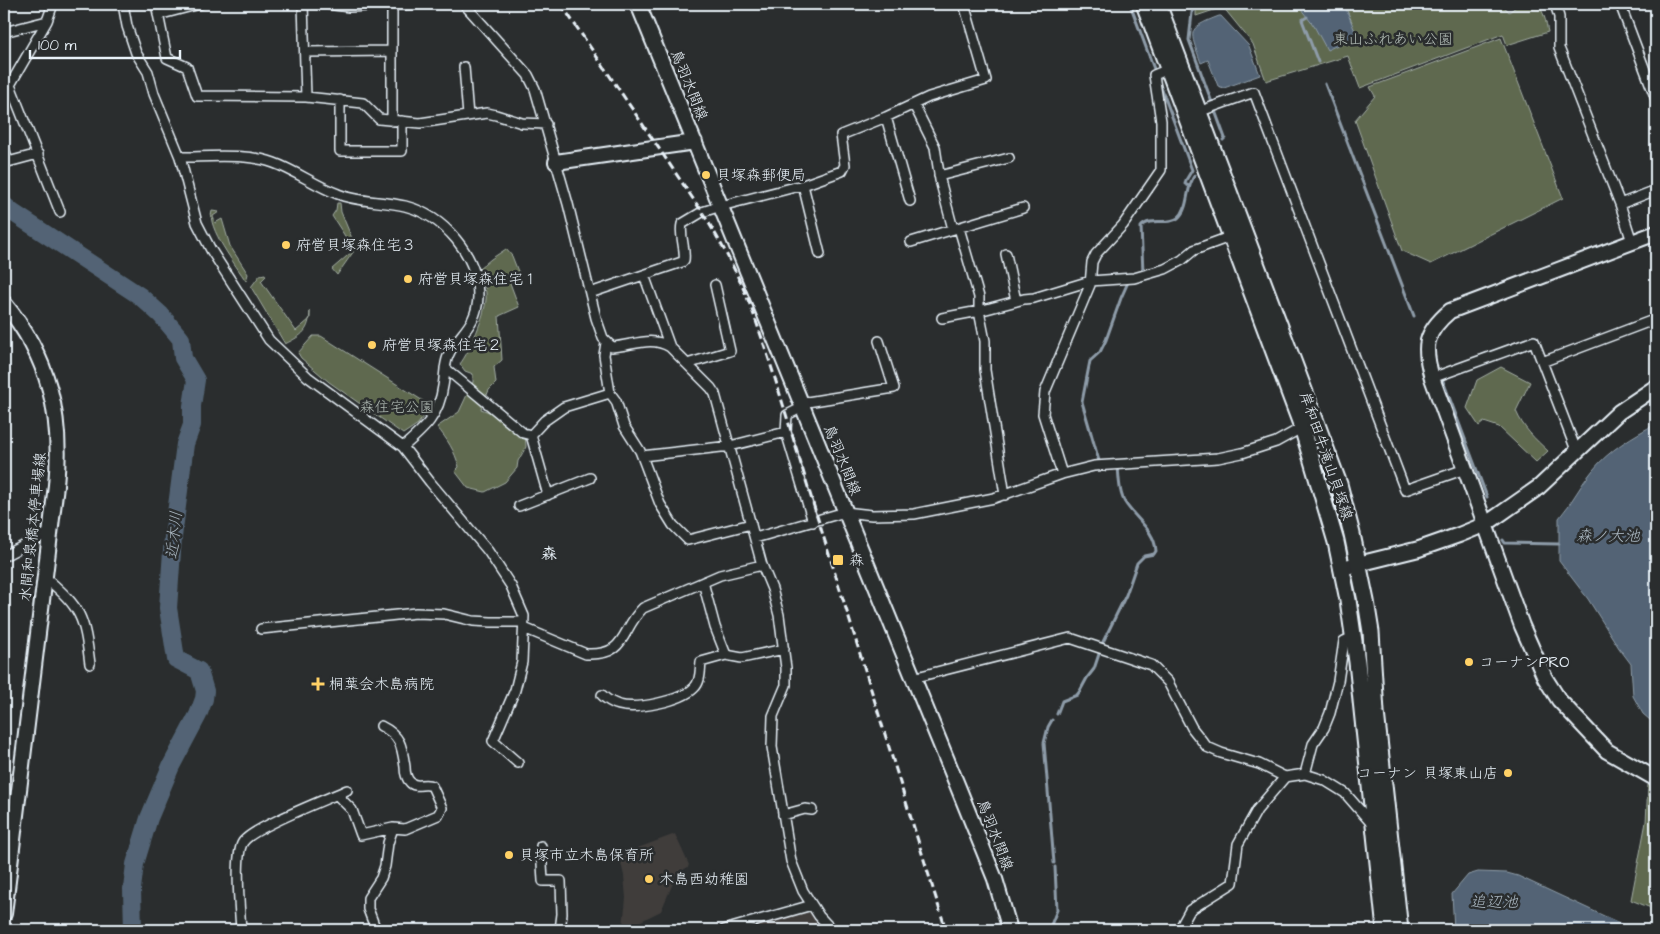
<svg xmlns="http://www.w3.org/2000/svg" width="1660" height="934" viewBox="0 0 1660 934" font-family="'Architects Daughter','Klee One',sans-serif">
  <rect width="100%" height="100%" fill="#2a2d2e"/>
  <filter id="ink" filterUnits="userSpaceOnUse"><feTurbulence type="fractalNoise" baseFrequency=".02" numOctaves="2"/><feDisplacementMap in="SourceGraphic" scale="10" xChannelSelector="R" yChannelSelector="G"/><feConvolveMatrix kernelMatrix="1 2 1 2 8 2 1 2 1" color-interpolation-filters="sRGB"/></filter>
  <g filter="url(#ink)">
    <path fill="#3f3c3b" d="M675,834L689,865L688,867L675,875L674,881L661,911L631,926H623L626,898L624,876L619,855Z
      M812,905L832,930H724Z"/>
    <path fill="#5e6950" stroke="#a3ada4" d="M1196,4H1318L1352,22L1344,4H1502L1509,12L1520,4H1537C1544,11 1546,22 1548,32L1507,45L1503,34L1360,88L1348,56L1266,81L1253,44L1223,7L1196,16Z
      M1501,38L1563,198L1431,264L1402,251L1355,120L1375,96L1370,87Z
      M337,203H340L341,212L356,248L337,275L332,269L354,250L332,216L336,210Z
      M212,211L219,212L213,216L215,223L222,219L230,246L248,274L246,281C237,267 206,227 212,211Z
      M506,249L512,256L519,274L510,283L519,307L499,316L502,360L494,367L496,383L489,390L481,409L492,413L525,433L526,447L518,461L517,468L505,482L485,492L468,488L455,471L459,467C455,451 447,439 437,427L459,412L473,382V374L465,371L460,364C470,351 485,315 486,299C487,289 482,278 479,269L491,259Z
      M265,274L266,276L261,281L296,331L310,319V311C309,331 303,335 285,344L251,287L260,275Z
      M313,336H321L431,406L418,424L403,434L329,382L301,358L298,353Z
      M1501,367L1530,382L1516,411C1523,428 1535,439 1548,451L1536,462L1499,427L1484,422L1479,426L1467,408L1477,380Z
      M1648,785L1656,788V910L1631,900L1646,822Z"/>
    <path fill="#526474" stroke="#8e9ca9" d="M1297,4H1344L1357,36L1327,50L1314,26Z
      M1219,16H1221L1249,46L1260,75L1224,88L1218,86L1208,60L1201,63C1190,31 1185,29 1219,16Z
      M1656,424V723L1650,720L1643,714L1633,696L1631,664L1619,648L1588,599L1559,561V518C1572,503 1580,485 1593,470C1608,451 1634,435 1656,424Z
      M1478,872L1507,873L1518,876L1630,928L1629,930H1454L1452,894L1468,875Z"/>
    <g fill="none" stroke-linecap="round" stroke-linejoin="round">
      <path stroke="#8e9ca9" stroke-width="3" d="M1130,4L1154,69
        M1193,4L1189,40L1225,138L1223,140
        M1307,17L1302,20L1318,62
        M1159,82L1192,170L1186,180L1185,184L1189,186
        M1325,84L1414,316
        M1141,273L1143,272L1141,227C1150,216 1168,226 1178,218C1190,208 1185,187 1195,175
        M1443,381L1487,497
        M1099,461L1082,402L1090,361L1100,352L1106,340L1121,298L1129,280
        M1503,540L1505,543L1559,544
        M1102,644L1126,595L1137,563L1144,556L1154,554L1156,551C1155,531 1136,519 1126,504C1119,494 1119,478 1118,466
        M1057,714L1062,701L1077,695L1080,691L1087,678L1094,669L1100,651
        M1052,720L1048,727L1044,743L1054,863
        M1049,930L1057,910L1055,867"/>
      <path stroke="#526474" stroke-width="18" d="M4,205L12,212L140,296L161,315L181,339L183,358L196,380L192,406V425L185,444L173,537L168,608L176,659L199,671L205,691L204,699L198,715L171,766L149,818L135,864L132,889L133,930"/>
      <defs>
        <path id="street" d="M123,4L127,26L136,53L148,72L154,94L180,157L197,223L211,250L269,340L308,377L403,447L430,482L488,551L511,586L524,616L522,662L515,690L493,741L518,763
          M156,4L167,58L187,67L197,96L306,97L363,103L379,119L420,123L487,113L496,115L522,123L546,124
          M303,4L306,97
          M327,4L349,7L413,4
          M464,4L528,75L535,89L568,204L596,318L603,338L612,347C632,346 651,335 670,347L711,388L715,394L762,565L772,589L779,615L786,668V685L773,716L772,747L791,861L803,891L819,916L832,930
          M1555,4L1559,17V48L1620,204L1632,242
          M1620,4L1656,99
          M392,5V121
          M158,15L200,4
          M47,21L10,85L60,212
          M4,32L47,21L53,4
          M305,52L392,51
          M464,67L468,116
          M340,100V151H402V121
          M914,105L935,147L940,180L953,229
          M1198,112L1254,92L1405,490L1465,469
          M886,117L910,201
          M4,147L8,162L38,154
          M180,157C208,157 247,153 274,163C296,171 316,186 338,194C356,202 384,201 405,206C444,216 478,255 478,297C477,327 457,334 448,356C444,366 445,376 443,386C439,416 425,428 403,447
          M939,176L1009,158
          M803,185L820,254
          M1620,204L1656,190
          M959,228L979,297V311L985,341V370L1005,495
          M911,242L1023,208
          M1006,254L1016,301
          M644,275L670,347
          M590,293L682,262L684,260C686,248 679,236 682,224L702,212L721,206L803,185L842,171L845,165L841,135L886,117L929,97L986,80L964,4
          M942,318L979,311L1024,299L1034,298L1090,281L1134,278L1165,269L1182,260L1194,250L1232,236
          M606,343L604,355L610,393L616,401L624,426L640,451L660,504L673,525L688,540L751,524
          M1542,362L1656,319
          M687,364L730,351L715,285
          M445,368L523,433L531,435
          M1432,378L1534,341L1576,450
          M801,403L894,388L879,341
          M803,407L787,415L786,432L813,522
          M642,456L730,446L786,432
          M1062,474L1043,414L1045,392L1090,285L1092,262L1096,254L1123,225L1161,170V121L1154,75L1169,69
          M548,495L531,435L544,421L564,407L610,393
          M519,506L590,478
          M755,538L845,512L872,515L914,514L994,498L1062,474L1094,466L1218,458L1242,453L1276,442L1305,426
          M4,556L50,532
          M45,577C82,609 84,616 90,664
          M703,582L715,627L726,655L742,658L784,649
          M524,628L586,654C628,656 620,630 643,608L720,575L762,565
          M261,629L416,613L444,614L473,621L491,622H524
          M913,678L1070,638L1151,665L1168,682L1192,728L1207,747L1221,753L1259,764L1285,777L1305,774L1324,780L1345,793L1372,824
          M602,695C607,700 612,703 619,705C636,710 681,701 694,688C701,682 700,670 701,662L726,655
          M1305,774L1313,744L1324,728L1330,713L1338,681L1344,641L1353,637
          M337,795L352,810L361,835L393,828L405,829L438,815L442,808L432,786C424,782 416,789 410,782C406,778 405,772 405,767C402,746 401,736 381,726
          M783,815L805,809L812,810
          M541,846L543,881H561L562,914L560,930
          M241,930C240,912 234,855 243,842C252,828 327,799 347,790
          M376,930L368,909V898L381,878L385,866L388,843L393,828
          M724,930L812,905
          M1179,930L1190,910L1233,883L1238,844L1257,810L1285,777"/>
        <path id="secondary" d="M638,4L958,787L995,879L1010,930
          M556,162L695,142
          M1656,233L1450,311C1424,333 1423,347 1432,378L1522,626L1545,678L1559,700L1607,751L1656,779
          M4,303C49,357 63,416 56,485L4,914
          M1342,568L1419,549L1459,535L1486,524L1539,487L1619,412L1656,387"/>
        <path id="primary" d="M1144,4L1302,427L1336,542L1348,600L1357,662L1385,930
          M1158,4L1315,419L1339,484L1352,534L1366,601L1371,632L1376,712L1400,930"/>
      </defs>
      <use href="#street" stroke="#e8f1f8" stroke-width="12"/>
      <use href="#secondary" stroke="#e8f1f8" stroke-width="18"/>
      <use href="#primary" stroke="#e8f1f8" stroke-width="19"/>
      <use href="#street" stroke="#2a2d2e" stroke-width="9"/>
      <use href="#secondary" stroke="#2a2d2e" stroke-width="14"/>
      <use href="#primary" stroke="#2a2d2e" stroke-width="15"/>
      <path stroke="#e8f1f8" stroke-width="3" stroke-dasharray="8 4" stroke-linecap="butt" d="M561,4L702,212C721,242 738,274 751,307C774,370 792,436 812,500C857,643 901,787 946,930"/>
    </g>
  </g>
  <g fill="#ffd166" stroke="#2a2d2e" stroke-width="2">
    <circle cx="706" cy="175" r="5"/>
    <circle cx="286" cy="245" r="5"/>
    <circle cx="408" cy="279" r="5"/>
    <circle cx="372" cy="345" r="5"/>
    <rect x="832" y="554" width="12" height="12" rx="2.5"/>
    <circle cx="1469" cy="662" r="5"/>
    <path d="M315.5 676.5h5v5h5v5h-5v5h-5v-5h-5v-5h5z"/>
    <circle cx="1508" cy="773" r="5"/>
    <circle cx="509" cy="855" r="5"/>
    <circle cx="649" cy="879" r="5"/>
  </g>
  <g text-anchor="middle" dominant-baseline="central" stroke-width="5" stroke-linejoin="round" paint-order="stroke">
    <g font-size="15" fill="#b1bbb5" stroke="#2a2d2e">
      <text x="1393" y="39">東山ふれあい公園</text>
      <text x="397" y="407">森住宅公園</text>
    </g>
    <g font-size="15" fill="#e8f1f8" stroke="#2a2d2e">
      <text transform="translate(689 85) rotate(68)">鳥羽水間線</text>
      <text transform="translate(1326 456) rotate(71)">岸和田牛滝山貝塚線</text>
      <text transform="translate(842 460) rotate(68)">鳥羽水間線</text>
      <text transform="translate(33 527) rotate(-84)">水間和泉橋本停車場線</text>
      <text transform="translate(995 835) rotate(69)">鳥羽水間線</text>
    </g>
    <g font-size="15" fill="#e8f1f8" stroke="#2a2d2e" text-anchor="start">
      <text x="716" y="175">貝塚森郵便局</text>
      <text x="296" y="245">府営貝塚森住宅３</text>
      <text x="418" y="279">府営貝塚森住宅１</text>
      <text x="382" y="345">府営貝塚森住宅２</text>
      <text x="849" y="560">森</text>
      <text x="1479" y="662">コーナンPRO</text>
      <text x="329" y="684">桐葉会木島病院</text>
      <text x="1498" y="773" text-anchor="end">コーナン 貝塚東山店</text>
      <text x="519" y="855">貝塚市立木島保育所</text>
      <text x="659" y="879">木島西幼稚園</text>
    </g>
    <g font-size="16" font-style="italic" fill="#acb9c3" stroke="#2a2d2e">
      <text transform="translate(174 535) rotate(-84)">近木川</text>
      <text x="1608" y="536">森ノ大池</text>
      <text x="1494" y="902">追辺池</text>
    </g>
    <g font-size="16" font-weight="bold" fill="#e8f1f8" stroke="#2a2d2e">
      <text x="549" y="554">森</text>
    </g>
  </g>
  <rect width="1660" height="934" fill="none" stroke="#2a2d2e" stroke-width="20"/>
  <rect x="10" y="10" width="1640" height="914" fill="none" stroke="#e8f1f8" stroke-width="2" filter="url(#ink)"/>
  <path d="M30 50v8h150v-8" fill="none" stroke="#e8f1f8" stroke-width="2.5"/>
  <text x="38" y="50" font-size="15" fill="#e8f1f8" stroke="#2a2d2e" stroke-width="4" paint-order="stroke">100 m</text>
</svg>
